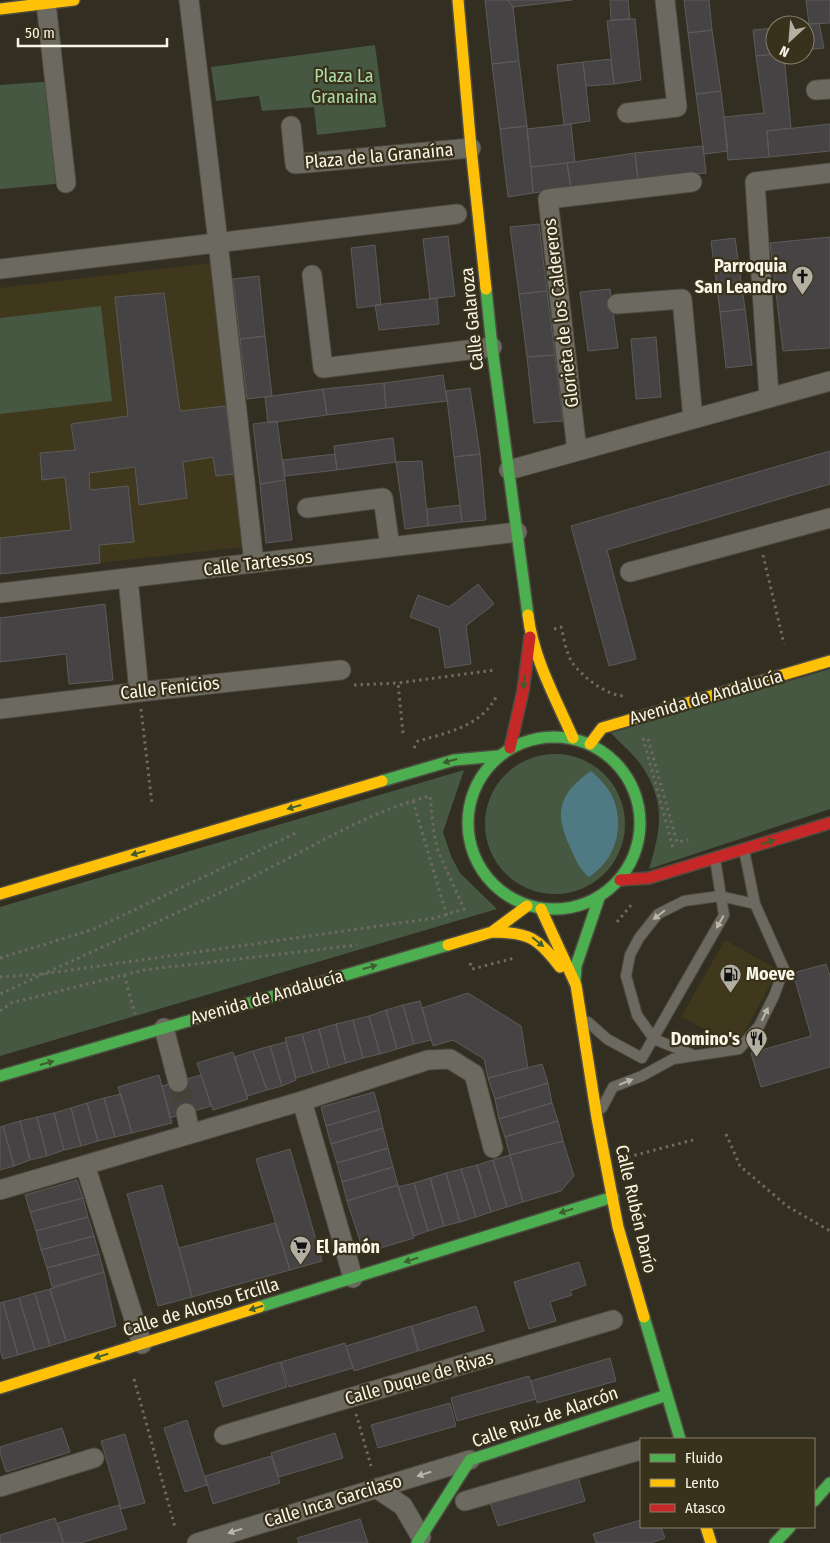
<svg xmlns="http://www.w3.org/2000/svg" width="830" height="1543" viewBox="0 0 830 1543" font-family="'Fira Sans Condensed',sans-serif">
  <rect width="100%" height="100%" fill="#322e21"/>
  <path fill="#40381c" d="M210,263L242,547L0,574V288Z
    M725,940L778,970L737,1046L681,1017Z"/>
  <path fill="#465842" d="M375,45L386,127L317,135L314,107L262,111L259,96L216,101L211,67Z
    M56,81L66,183L0,189V85Z
    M101,306L112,401L0,414V318Z
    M830,669V809L649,869C660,832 666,806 645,771C638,758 621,744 611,733Z
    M485 824a70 70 0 1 1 140 0a70 70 0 1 1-140 0Z
    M464,770L443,832L451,856L460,873L497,909L0,1056V907Z"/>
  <path fill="#4f7a84" d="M591,771C596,775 601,780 605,785C624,808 622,846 601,867C597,871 593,874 589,877C579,869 575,858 570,847C553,811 560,793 591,771Z"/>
  <path fill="#454343" stroke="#5d5b5a" d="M485,0H508L513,7L519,61L492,64Z
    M508,0H572L513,7Z
    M610,0H628L630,19L611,20Z
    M684,0H709L712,30L688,33Z
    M806,0H830V23L809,24Z
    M630,19H635L641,80L614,84L607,21Z
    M819,23L824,48L805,50V25H800Z
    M775,28V54L756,56L753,30Z
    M712,30L721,91L696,94L688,33Z
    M775,54V55H784L791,128L767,131L769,157L728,160L724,117L764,113L756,56Z
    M611,59L614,84L586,86L583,62Z
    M519,61L527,126L500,129L492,64Z
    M583,62L590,121L564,125L557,65Z
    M721,91L728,151L704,154L696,94Z
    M571,124L575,162L531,167L527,129Z
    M830,124V151L769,157L767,131Z
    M527,126L533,193L508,197L500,129Z
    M703,146L706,173L638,181L635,153Z
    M635,153L638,181L571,188L567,163Z
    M567,163L571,188L533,193L531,167Z
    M539,224L547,291L519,294L510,227Z
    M448,236L455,296L430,299L423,239Z
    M830,237V348L783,351L770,243Z
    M735,238L745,309L720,312L711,241Z
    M375,245L381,305L357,308L351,248Z
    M259,276L265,336L240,339L233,279Z
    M610,289L618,348L588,351L580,292Z
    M547,291L555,355L527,357L519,294Z
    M164,293L180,411L226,406L234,474L216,476L213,457L183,462L187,498L139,505L135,467L89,473L90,490L128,486L134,542L99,545L100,563L0,574V538L71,530L65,477L42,480L40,453L75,450L71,424L128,416L115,297Z
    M437,298L439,324L379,330L375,305Z
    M745,309L752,365L726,368L720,312Z
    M265,336L272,396L247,399L240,339Z
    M656,337L661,397L636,399L631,339Z
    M555,355L563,421L534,423L527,357Z
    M443,375L447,401L386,408L384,383Z
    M384,383L386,408L327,415L323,389Z
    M470,388L480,454L454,457L446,391Z
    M323,389L327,415L268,423L265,397Z
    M277,421L285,480L260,484L253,424Z
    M393,438L396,462L337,470L334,446Z
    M830,451V484L607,550L636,659L609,666L571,526Z
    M335,454L337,470L285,476L283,460Z
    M480,454L486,520L462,522L454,457Z
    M422,461L428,526L405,529L396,462Z
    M285,480L292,540L266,543L260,484Z
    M460,505L462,522L428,526L427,509Z
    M478,584L494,604L466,626L471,664L445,668L439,628L410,617L418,595L449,607Z
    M105,604L113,680L69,684L66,654L0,662V618Z
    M826,964L830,976V1067L761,1087L751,1053L811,1036L793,973Z
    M468,993L521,1026L528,1068L488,1078L484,1059L453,1040L433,1046L422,1008Z
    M420,1001L431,1040L414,1044L403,1005Z
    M403,1005L414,1044L397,1049L386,1010Z
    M386,1010L397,1049L380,1054L369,1016Z
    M369,1016L380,1054L363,1058L353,1020Z
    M353,1020L363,1058L346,1063L336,1024Z
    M336,1024L346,1063L329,1068L319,1029Z
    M319,1029L329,1068L313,1073L302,1034Z
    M302,1034L313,1073L296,1078L285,1038Z
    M286,1042L296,1080L282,1086L270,1046Z
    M270,1046L282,1086L267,1090L253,1051Z
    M253,1051L267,1090L247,1096L234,1057Z
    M233,1052L248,1099L213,1110L197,1063Z
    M542,1064L548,1083L495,1099L488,1078Z
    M159,1075L172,1123L132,1133L118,1087Z
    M201,1075L211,1106L170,1118L162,1086Z
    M548,1083L552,1103L499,1119L495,1099Z
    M374,1092L379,1110L326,1126L321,1107Z
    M121,1094L132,1133L115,1137L104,1098Z
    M104,1098L115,1137L98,1141L87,1103Z
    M87,1103L98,1141L81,1146L71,1108Z
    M552,1103L558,1121L505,1137L499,1119Z
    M71,1108L81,1146L64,1150L54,1113Z
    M379,1110L383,1128L331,1144L326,1126Z
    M54,1113L64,1150L47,1156L37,1117Z
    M37,1117L47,1156L30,1160L20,1121Z
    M20,1121L30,1160L14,1166L3,1126Z
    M558,1121L563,1141L510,1155L505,1137Z
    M3,1126L14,1166L0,1170V1127Z
    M383,1128L388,1148L337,1163L331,1144Z
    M563,1141L574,1176L561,1191L523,1202L510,1155Z
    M388,1148L393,1167L342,1182L337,1163Z
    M290,1149L322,1261L290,1270L256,1159Z
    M510,1155L523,1202L507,1207L493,1160Z
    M493,1160L507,1207L491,1212L477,1165Z
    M477,1165L491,1212L476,1217L461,1169Z
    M393,1167L398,1185L347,1201L342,1182Z
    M461,1169L476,1217L460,1222L446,1173Z
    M446,1173L460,1222L444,1226L430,1178Z
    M430,1178L444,1226L428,1231L414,1183Z
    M77,1180L83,1198L30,1212L25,1195Z
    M414,1183L428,1231L414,1236L398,1187Z
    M162,1185L192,1297L158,1306L127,1194Z
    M398,1185L414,1238L364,1253L347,1201Z
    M83,1198L88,1217L36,1231L30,1212Z
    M88,1217L94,1236L41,1250L36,1231Z
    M275,1223L290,1270L192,1297L179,1248Z
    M94,1236L99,1254L47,1268L41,1250Z
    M99,1254L104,1272L52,1287L47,1268Z
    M579,1262L586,1285L570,1291L572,1295L550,1302L556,1321L529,1329L514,1282Z
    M104,1272L116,1326L66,1341L50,1289Z
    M50,1289L66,1341L50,1346L35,1293Z
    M35,1293L50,1346L35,1350L19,1298Z
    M19,1298L35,1350L18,1355L3,1302Z
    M3,1302L18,1355L3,1359L0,1350V1303Z
    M476,1306L484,1331L419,1351L412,1326Z
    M411,1326L418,1351L354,1371L346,1346Z
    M345,1343L353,1368L289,1387L281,1362Z
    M610,1358L616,1381L537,1403L531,1381Z
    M280,1362L287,1387L223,1407L215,1382Z
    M529,1376L536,1399L457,1421L451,1398Z
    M450,1403L456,1426L378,1448L371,1425Z
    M187,1420L207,1485L185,1492L164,1428Z
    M62,1428L70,1452L6,1472L0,1453V1447Z
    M335,1433L343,1458L279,1477L271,1453Z
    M125,1434L145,1503L121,1509L101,1441Z
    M271,1456L280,1483L213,1504L205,1476Z
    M577,1473L585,1501L498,1526L489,1499Z
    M119,1505L127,1529L80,1543H64L58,1523Z
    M55,1518L63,1543H0V1535Z
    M360,1519L368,1543H299L297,1538Z
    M641,1520V1527H661L665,1538L650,1543H596L593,1534Z"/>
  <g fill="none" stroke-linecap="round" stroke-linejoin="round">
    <path stroke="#464235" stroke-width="19" stroke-dasharray="19 9" stroke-linecap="butt" d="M178,1082L186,1113"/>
    <defs>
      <path id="lane" d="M588,1022L607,1039L642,1058L724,915L715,859
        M693,1055L654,1039L637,1015L626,976L630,955L639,938L658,914L684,901L720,896L755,904
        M602,1108L613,1087L642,1076L673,1059L739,1049L759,1026L774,996L784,969L755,904L744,850"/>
      <path id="street" d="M189,0L218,242L254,563
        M46,3L66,183
        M816,90L830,89
        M627,113L677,107L665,0
        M291,126L295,164L471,148
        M0,269L457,214
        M312,275L323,368L492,347
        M617,304L682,299L693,419
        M769,397L755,182L830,173
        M577,451L548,199L692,182
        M509,470L830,381
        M307,508L383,498L390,547
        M630,572L830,518
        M128,578L139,692
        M0,593L517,532
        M0,709L139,692L341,670
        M164,1028L178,1082
        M302,1101L428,1060L450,1059L474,1074L493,1148
        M186,1113L190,1133
        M0,1190L85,1165
        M142,1344L85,1165L302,1101L353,1278
        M224,1435L613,1320
        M0,1487L94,1458
        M376,1488L403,1506L421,1537
        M465,1501L641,1450
        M197,1543L470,1460"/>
      <path id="fast" d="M486,289L492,347L528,615
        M468 823a86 86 0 1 1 172 0a86 86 0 1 1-172 0Z
        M382,781L454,760L498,756
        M575,982L576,966L599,898
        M0,1076L448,945
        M259,1307L613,1197
        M644,1317L680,1439
        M814,1501L830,1483
        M417,1543L470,1460L667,1395
        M775,1543L790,1527"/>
      <path id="slow" d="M458,0L471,148L486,289
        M0,9L74,0
        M528,615C533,658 556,699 573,738
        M590,744L602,728L830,661
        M0,894L382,781
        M541,909L576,985L597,1118L618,1227L644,1317
        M492,932C529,932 538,938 560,967
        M448,945L492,932L527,906
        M0,1388L259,1307
        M706,1527L711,1543"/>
      <path id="jam" d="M510,748L523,691L530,637
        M620,880L649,878L830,823"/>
    </defs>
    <use href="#lane" stroke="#4e4b40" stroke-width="12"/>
    <use href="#street" stroke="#4e4b40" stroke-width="21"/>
    <use href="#fast" stroke="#4e4b40" stroke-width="14"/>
    <use href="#slow" stroke="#4e4b40" stroke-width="14"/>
    <use href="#jam" stroke="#4e4b40" stroke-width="14"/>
    <path stroke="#6e6a61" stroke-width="3" stroke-dasharray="2.5 4" stroke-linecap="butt" d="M763,555L784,644
      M554,629L561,627C564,638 566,653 572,662C581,676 607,696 625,696
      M354,685L398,683
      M141,709L152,804
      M403,733L398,683L495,670
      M643,738L673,848
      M648,739L677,842L688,840
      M414,748L418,741C447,733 481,726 496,697
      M413,801L448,920
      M617,922L632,904
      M0,958L94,929L296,833
      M470,963L472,969L515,958
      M124,975L135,1014
      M0,977L43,974L435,918L464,909L438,851L434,833L430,796C370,811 314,846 258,874C173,916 86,954 0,994
      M0,1011L11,1003L144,970L357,945
      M726,1134L740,1166L787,1206L830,1231
      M628,1157L693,1140
      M134,1379L175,1527
      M356,1414L371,1466"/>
    <use href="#lane" stroke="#6c6960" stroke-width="10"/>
    <use href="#street" stroke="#6c6960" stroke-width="19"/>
    <use href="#fast" stroke="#4caf50" stroke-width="11"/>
    <use href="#slow" stroke="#ffc107" stroke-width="11"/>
    <use href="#jam" stroke="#c62828" stroke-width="11"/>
  </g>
  <defs><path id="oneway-solid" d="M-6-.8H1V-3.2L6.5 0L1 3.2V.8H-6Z" transform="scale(1.25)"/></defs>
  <g fill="#3f5d2e">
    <use href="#oneway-solid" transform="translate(524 682) rotate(97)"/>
    <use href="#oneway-solid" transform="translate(450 761) rotate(165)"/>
    <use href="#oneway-solid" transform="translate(294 807) rotate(164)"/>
    <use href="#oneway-solid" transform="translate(768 842) rotate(-17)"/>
    <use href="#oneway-solid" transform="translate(138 853) rotate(164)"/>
    <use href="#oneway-solid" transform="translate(538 942) rotate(39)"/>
    <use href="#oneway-solid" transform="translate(370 967) rotate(-16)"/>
    <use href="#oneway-solid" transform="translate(47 1063) rotate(-16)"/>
    <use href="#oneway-solid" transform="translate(566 1211) rotate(163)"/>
    <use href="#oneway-solid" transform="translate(411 1260) rotate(163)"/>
    <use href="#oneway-solid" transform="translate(256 1308) rotate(163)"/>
    <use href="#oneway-solid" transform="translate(101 1356) rotate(163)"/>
  </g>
  <g fill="#bab6aa">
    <use href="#oneway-solid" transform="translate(659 915) rotate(142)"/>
    <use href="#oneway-solid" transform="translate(720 922) rotate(119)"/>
    <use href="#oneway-solid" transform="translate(765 1014) rotate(-64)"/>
    <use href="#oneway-solid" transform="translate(626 1082) rotate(-22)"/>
    <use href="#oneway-solid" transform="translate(424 1474) rotate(163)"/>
    <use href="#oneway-solid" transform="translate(235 1531) rotate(163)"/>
  </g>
  <defs>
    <symbol id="church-pin" viewBox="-11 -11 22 30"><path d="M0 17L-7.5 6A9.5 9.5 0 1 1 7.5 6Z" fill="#b3afa2" stroke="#38311b"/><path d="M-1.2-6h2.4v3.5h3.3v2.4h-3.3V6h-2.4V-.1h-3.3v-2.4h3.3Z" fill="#111"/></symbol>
    <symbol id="fuel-pin" viewBox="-11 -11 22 30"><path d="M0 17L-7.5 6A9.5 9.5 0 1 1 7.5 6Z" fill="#b3afa2" stroke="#38311b"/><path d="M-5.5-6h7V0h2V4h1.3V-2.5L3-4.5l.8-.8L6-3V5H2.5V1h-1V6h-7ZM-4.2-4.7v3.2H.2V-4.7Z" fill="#111"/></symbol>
    <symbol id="restaurant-pin" viewBox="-11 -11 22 30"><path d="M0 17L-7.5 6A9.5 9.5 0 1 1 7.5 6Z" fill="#b3afa2" stroke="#38311b"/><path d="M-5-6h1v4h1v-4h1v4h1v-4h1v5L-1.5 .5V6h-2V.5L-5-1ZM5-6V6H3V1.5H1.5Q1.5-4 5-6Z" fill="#111"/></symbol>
    <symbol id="supermarket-pin" viewBox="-11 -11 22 30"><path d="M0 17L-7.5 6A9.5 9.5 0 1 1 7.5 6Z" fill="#b3afa2" stroke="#38311b"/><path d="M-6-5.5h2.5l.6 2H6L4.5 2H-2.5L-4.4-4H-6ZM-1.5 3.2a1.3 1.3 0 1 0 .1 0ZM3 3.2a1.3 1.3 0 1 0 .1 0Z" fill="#111"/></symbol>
  </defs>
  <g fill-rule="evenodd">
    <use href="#church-pin" x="790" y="264" width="25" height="34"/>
    <use href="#fuel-pin" x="718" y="962" width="25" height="34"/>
    <use href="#restaurant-pin" x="744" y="1026" width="25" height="34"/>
    <use href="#supermarket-pin" x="288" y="1234" width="25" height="34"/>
  </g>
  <g text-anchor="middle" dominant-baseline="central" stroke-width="4.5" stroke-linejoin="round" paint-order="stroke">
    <g font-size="18" fill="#afdda9" stroke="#38311b">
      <text x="344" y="76">Plaza La<tspan x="344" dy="21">Granaina</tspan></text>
    </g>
    <g font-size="18" fill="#f9f5e7" stroke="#38311b">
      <text transform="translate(379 156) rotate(-5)">Plaza de la Granaína</text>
      <text transform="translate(561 313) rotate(-97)">Glorieta de los Caldereros</text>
      <text transform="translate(472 319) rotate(-96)">Calle Galaroza</text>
      <text transform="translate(258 563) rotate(-7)">Calle Tartessos</text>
      <text transform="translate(170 688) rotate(-6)">Calle Fenicios</text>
      <text transform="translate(706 697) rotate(-16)">Avenida de Andalucía</text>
      <text transform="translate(267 997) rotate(-16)">Avenida de Andalucía</text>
      <text transform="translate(636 1209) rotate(77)">Calle Rubén Darío</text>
      <text transform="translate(201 1307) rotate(-17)">Calle de Alonso Ercilla</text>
      <text transform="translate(419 1378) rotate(-16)">Calle Duque de Rivas</text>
      <text transform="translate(545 1417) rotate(-19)">Calle Ruiz de Alarcón</text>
      <text transform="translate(333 1501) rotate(-17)">Calle Inca Garcilaso</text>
    </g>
    <g font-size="18" font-weight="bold" fill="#f9f5e7" stroke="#38311b" text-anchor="end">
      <text x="787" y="266">Parroquia<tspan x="787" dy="21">San Leandro</tspan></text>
      <text x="746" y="974" text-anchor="start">Moeve</text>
      <text x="740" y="1039">Domino's</text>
      <text x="316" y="1247" text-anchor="start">El Jamón</text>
    </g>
  </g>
  <rect x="640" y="1438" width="175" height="90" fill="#38311b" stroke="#857f6d"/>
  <rect x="650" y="1454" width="25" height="8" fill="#4caf50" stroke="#857f6d"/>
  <text x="685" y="1463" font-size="15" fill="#f9f5e7">Fluido</text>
  <rect x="650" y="1479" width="25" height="8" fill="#ffc107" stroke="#857f6d"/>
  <text x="685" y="1488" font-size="15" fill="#f9f5e7">Lento</text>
  <rect x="650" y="1504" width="25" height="8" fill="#c62828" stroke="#857f6d"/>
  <text x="685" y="1513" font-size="15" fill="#f9f5e7">Atasco</text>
  <g transform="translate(790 40) rotate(206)"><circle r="24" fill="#38311b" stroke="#857f6d"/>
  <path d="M0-4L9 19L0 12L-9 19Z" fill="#b3afa2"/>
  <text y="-8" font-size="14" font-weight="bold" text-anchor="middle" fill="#f9f5e7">N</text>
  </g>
  <path d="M18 38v8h149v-8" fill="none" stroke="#f9f5e7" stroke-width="2.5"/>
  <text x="25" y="38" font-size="15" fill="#f9f5e7" stroke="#38311b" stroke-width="4" paint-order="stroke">50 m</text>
</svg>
